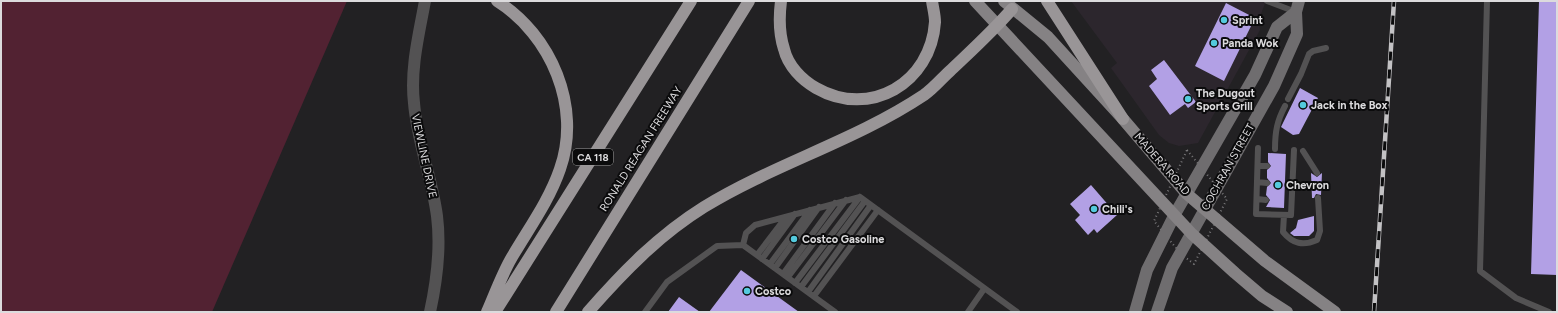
<svg xmlns="http://www.w3.org/2000/svg" width="1558" height="313" viewBox="0 0 1558 313" font-family="Figtree,sans-serif">
  <rect width="100%" height="100%" fill="#222123"/>
  <path fill="#2c262d" d="M1071,1H1266L1259,19L1260,30L1198,143L1179,146L1169,143L1159,135L1111,68L1117,63Z"/>
  <path fill="#522232" d="M1,1H347L212,312H1Z"/>
  <path fill="#b2a0e5" d="M1539,1H1557V275L1531,274Z
    M1226,3L1255,18L1224,81L1195,66Z
    M1164,60L1196,102L1188,108L1185,104L1170,115L1149,86L1157,79L1151,70Z
    M1300,88L1318,98L1299,134L1293,135L1281,127Z
    M1268,153L1286,154L1284,208L1266,207L1270,200L1266,195L1267,187L1271,183L1267,178V170L1271,166L1268,162Z
    M1311,173L1317,177L1322,173L1321,195L1316,194L1314,198H1312Z
    M1091,185L1117,215L1097,233L1094,229L1088,235L1075,220L1080,215L1070,204Z
    M1314,216V231L1309,236H1294L1290,233L1296,228L1298,220Z
    M741,270L799,312H709Z
    M679,297L700,312H668Z"/>
  <g fill="none" stroke-linecap="round" stroke-linejoin="round">
    <path stroke="#787779" stroke-width="2" stroke-dasharray="1 3" stroke-linecap="butt" d="M1187,150L1227,199L1194,264L1181,254L1154,221Z"/>
    <path stroke="#535253" stroke-width="6" d="M1267,1L1296,12
      M1487,1L1480,271L1516,298L1549,312
      M1288,99L1301,74L1309,54L1313,51L1326,48
      M1258,148L1256,214L1291,215L1294,150
      M1275,149C1275,132 1277,121 1285,106
      M1303,151L1317,173
      M1258,166H1267
      M1257,182L1267,183
      M860,197L1017,312
      M1257,199L1266,200
      M1284,215L1283,232C1293,244 1303,246 1317,240L1320,231L1318,198
      M743,245L746,233L755,225L860,197
      M757,255L786,217
      M762,259L795,214
      M770,264L810,210
      M775,268L819,207
      M783,274L835,203
      M788,277L846,200
      M795,283L860,197
      M801,287L865,201
      M808,292L871,205
      M814,296L878,210
      M645,312L667,282L717,246L743,245L835,312
      M968,312L984,289"/>
    <path stroke="#535253" stroke-width="12" d="M425,1C419,34 410,69 414,103C417,141 432,178 437,216C441,248 437,280 430,312"/>
    <path stroke="#6f6d6f" stroke-width="12" d="M1135,312L1147,270L1175,214L1255,75L1277,27L1296,12
      M1157,312L1172,268L1274,86L1297,34L1296,12L1299,1"/>
    <path stroke="#858284" stroke-width="12" d="M975,1L1192,234L1235,273L1262,296L1287,312
      M1004,1L1048,37L1123,119L1187,194L1265,261L1335,312"/>
    <path stroke="#999597" stroke-width="12" d="M781,1C779,17 779,34 784,49C788,66 802,80 816,88C870,119 931,83 935,22C935,15 933,8 932,1
      M1047,1L1123,119
      M487,312C495,294 502,274 512,257C529,228 549,201 560,169C582,107 551,35 497,1
      M495,312L691,1
      M556,312L749,1
      M588,312C623,272 659,235 704,207C774,164 855,141 924,95C934,88 942,78 951,70C972,50 993,31 1012,9"/>
    <defs>
      <path id="rail" d="M1374,312L1394,1"/>
    </defs>
    <use href="#rail" stroke="#c3c2c4" stroke-width="4.5"/>
    <use href="#rail" stroke="#0b0b0c" stroke-width="3" stroke-dasharray="9" stroke-linecap="butt"/>
  </g>
  <g fill="#54cadd" stroke="#0b0b0c" stroke-width="1.5">
    <circle cx="1224" cy="20" r="4"/>
    <circle cx="1214" cy="43" r="4"/>
    <circle cx="1188" cy="99" r="4"/>
    <circle cx="1303" cy="105" r="4"/>
    <circle cx="1278" cy="185" r="4"/>
    <circle cx="1094" cy="209" r="4"/>
    <circle cx="794" cy="239" r="4"/>
    <circle cx="747" cy="291" r="4"/>
  </g>
  <g text-anchor="middle" dominant-baseline="central" stroke-width="4" stroke-linejoin="round" paint-order="stroke">
    <rect fill="#0b0b0c" stroke="#9d9d9e" stroke-width="1" x="573" y="149" width="40" height="16" rx="3"/>
    <g font-size="10" font-weight="bold" fill="#dcdbdd">
      <text x="593" y="157">CA 118</text>
    </g>
    <g font-size="11" font-weight="bold" fill="#dcdbdd" stroke="#0b0b0c" text-anchor="start">
      <text x="1232" y="20">Sprint</text>
      <text x="1222" y="43">Panda Wok</text>
      <text x="1196" y="93">The Dugout<tspan x="1196" dy="13">Sports Grill</tspan></text>
      <text x="1311" y="105">Jack in the Box</text>
      <text x="1286" y="185">Chevron</text>
      <text x="1102" y="209">Chili's</text>
      <text x="802" y="239">Costco Gasoline</text>
      <text x="755" y="291">Costco</text>
    </g>
    <g font-size="11" fill="#dcdbdd" stroke="#0b0b0c">
      <text transform="translate(641 149) rotate(-58)">RONALD REAGAN FREEWAY</text>
      <text transform="translate(424 156) rotate(78)">VIEWLINE DRIVE</text>
      <text transform="translate(1162 164) rotate(49)">MADERA ROAD</text>
      <text transform="translate(1228 167) rotate(-61)">COCHRAN STREET</text>
    </g>
  </g>
  <rect width="1558" height="313" fill="none" stroke="#dcdbdd" stroke-width="4"/>
</svg>
